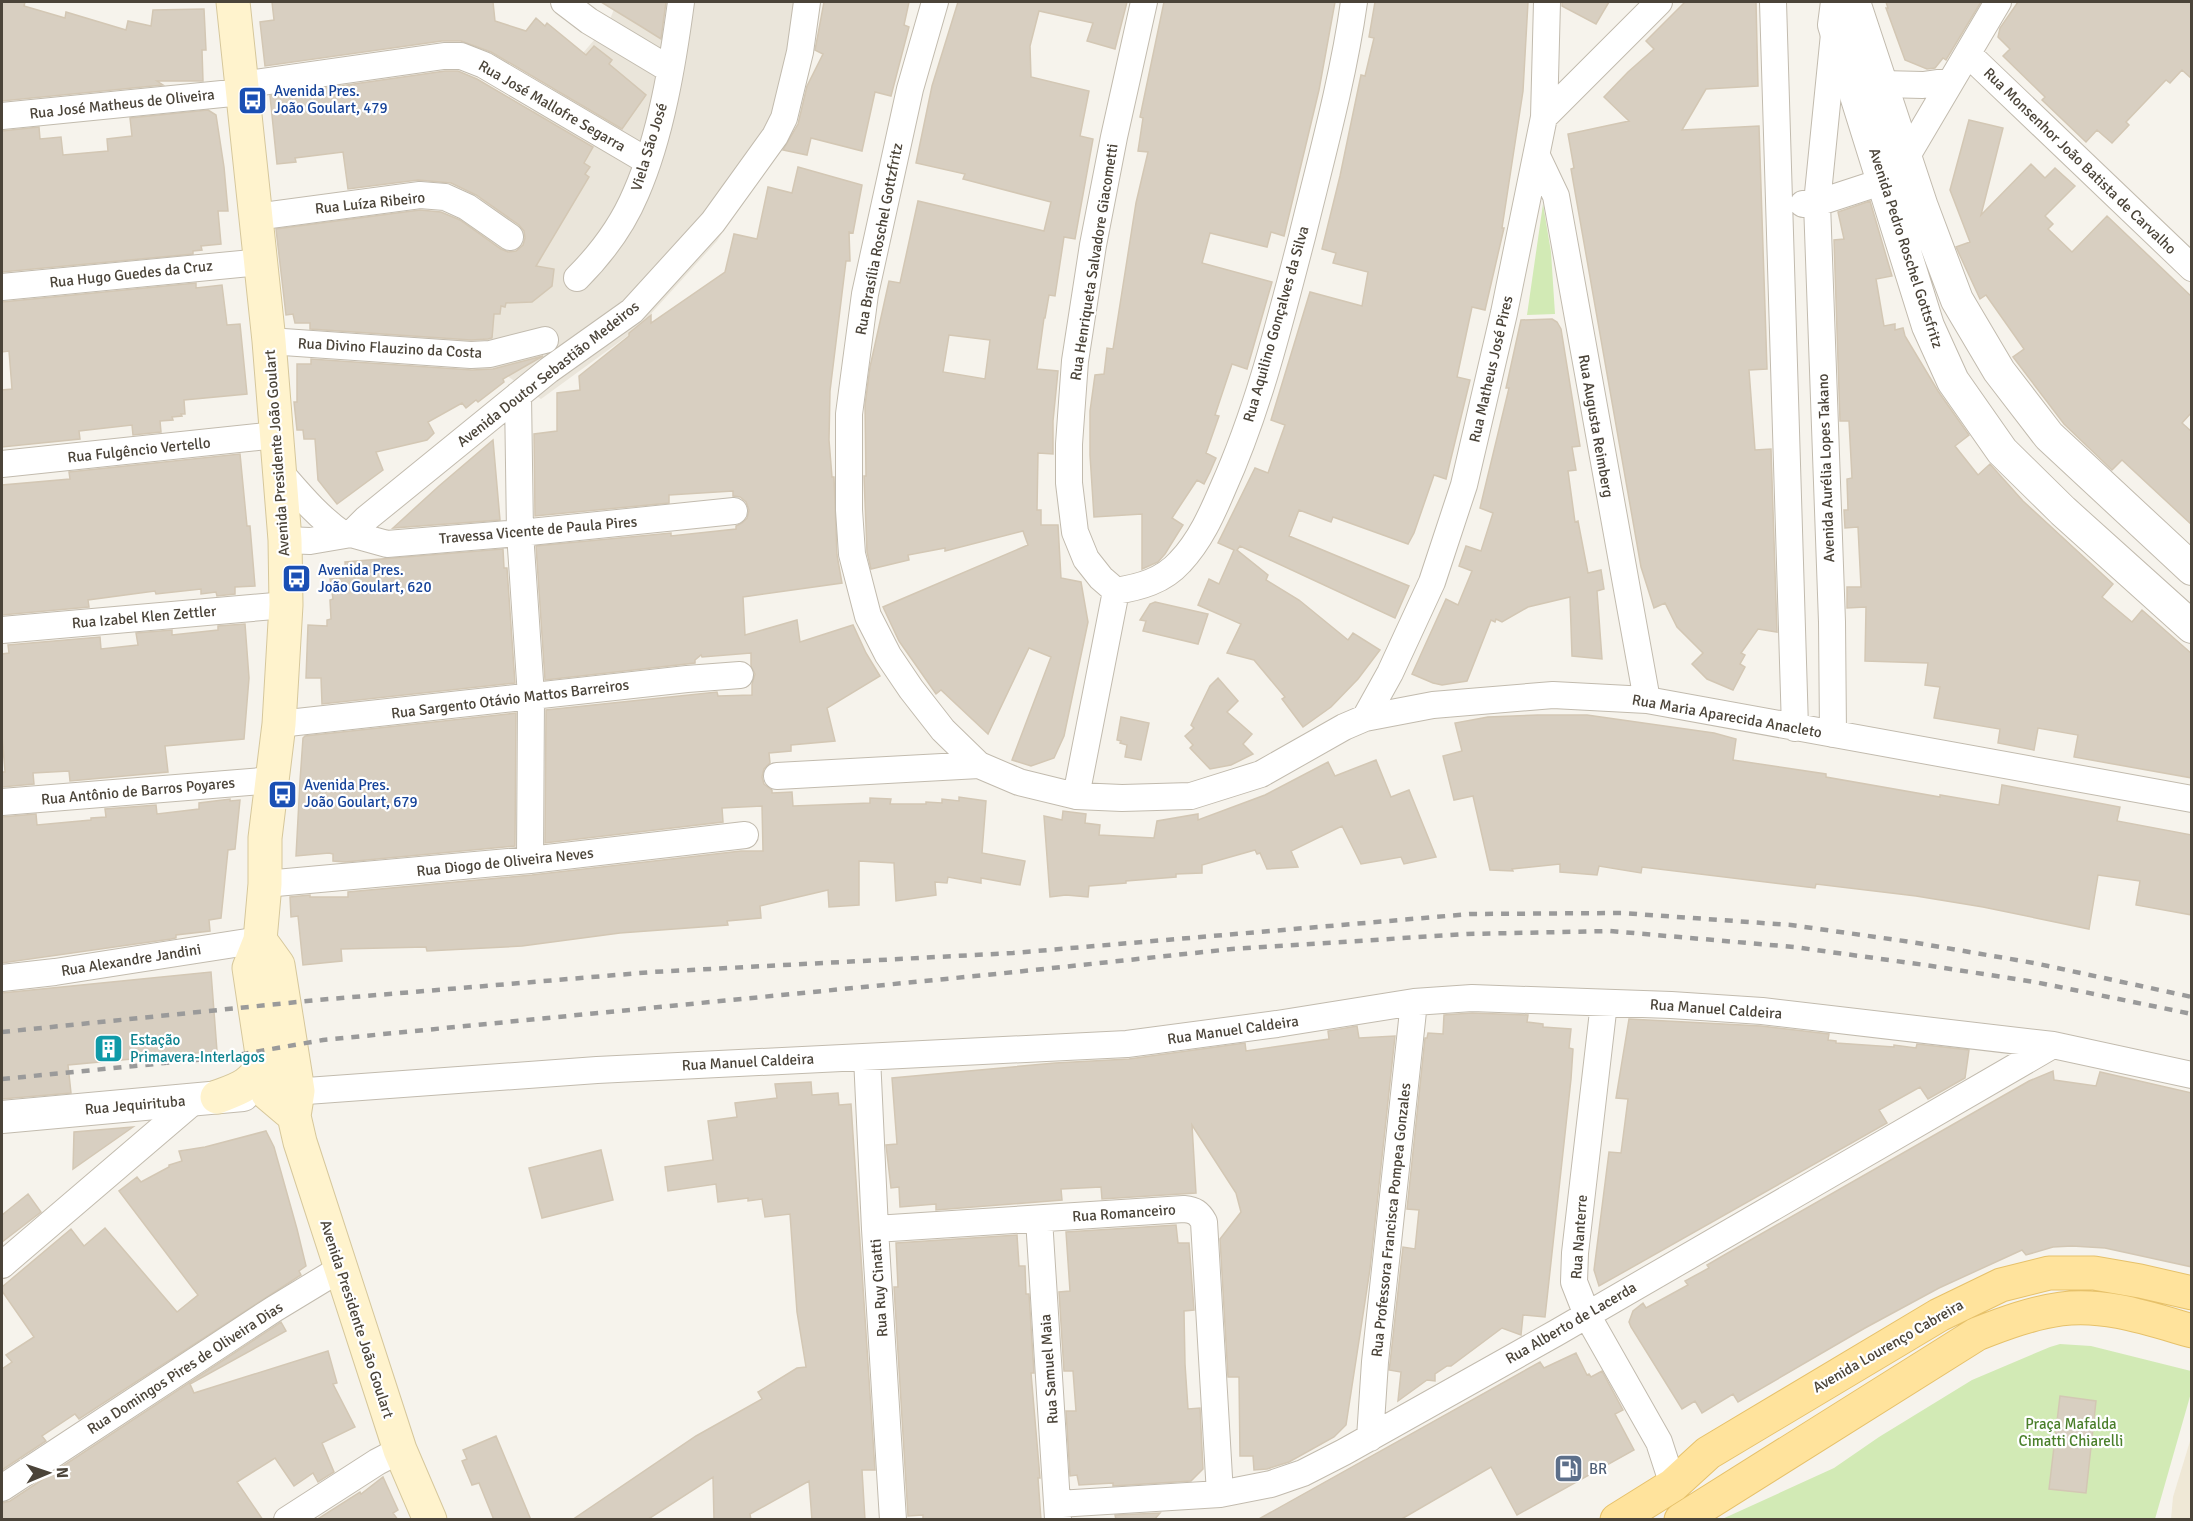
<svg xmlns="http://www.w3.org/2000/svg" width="2193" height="1521" viewBox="0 0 2193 1521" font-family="Signika,sans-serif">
  <rect width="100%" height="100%" fill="#f6f3ec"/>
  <path fill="#eae5da" d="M617,2H813L786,133L717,241L637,329L541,399L500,371L377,362L383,312L432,226L468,220L531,113L608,24Z"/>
  <path fill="#efe8d6" d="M2191,1438V1519H2171L2173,1497Z"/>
  <path fill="#d2eab5" d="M1543,204L1551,252L1555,314L1527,315Z
    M2060,1344L2091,1346L2191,1371V1393L2155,1519L1720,1520L1834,1468L1879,1437L1972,1380L2050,1347Z"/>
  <path fill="#d8cfc1" stroke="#d3c7b4" stroke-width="1.5" fill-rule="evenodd" d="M2,2H25L24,6L65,18L66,12L126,30L128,21L151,26L153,10L204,9L206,50H202L203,81H157L163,85L2,101Z
    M272,2H493L495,21L526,31L536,18L545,26L547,23L586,55L594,46L612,60L609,64L646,95L622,129L491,52L461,41H442L265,66L260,22L274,20Z
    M601,2H666L661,39L642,27Z
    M824,2H909L904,25L909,27L891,96L875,92L862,151L811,138L807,155L783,150L798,124L807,86L823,54L815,50Z
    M958,2H1127L1115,49L1087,41L1093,23L1039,11L1030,46L1031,77L1089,91L1080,136L1093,139L1075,239L1064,237L1055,296L1049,295L1045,318H1044L1037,369L1058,371L1053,421V454L1038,453L1037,510H1041V525H1058L1061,578L1081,582L1088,622L1064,736L1054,758L1031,766L1012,760L1051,657L1029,648L988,734L941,690L936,694L899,641L883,607L1028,545L1023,531L945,551V548L908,555L909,560L871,569L867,552L864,476H866L865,405L870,367L889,281L900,283L918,201L1044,231L1051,202L963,179L965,174L916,163L932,86ZM949,335L990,340L985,379L943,372Z
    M1164,2H1335L1319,90L1284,236L1271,232L1267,247L1210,233L1202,263L1272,282L1247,369L1232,364L1215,415L1219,416L1206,453L1216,458L1210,472L1204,484L1197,480L1172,518L1183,525L1165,554L1158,562L1142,569V514L1094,517L1090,455V411L1095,375L1104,374L1107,348L1113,349L1136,203L1148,152L1138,151L1143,118L1140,117Z
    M1375,2H1528L1523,91L1502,228H1504L1485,310L1472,307L1457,377L1470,380L1446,479L1434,475L1414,533L1408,544L1333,517L1331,522L1299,510L1289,536L1409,586L1395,618L1240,546L1237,550L1268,575L1266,580L1299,600L1348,640L1353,633L1380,650L1358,679L1331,707L1303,727L1282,699L1285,697L1254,660L1227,653L1241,624L1198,605L1209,579L1219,584L1234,550L1218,543L1255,468L1268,473L1285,425L1271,420L1310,292L1362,306L1368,272L1333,263L1336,253L1322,249L1340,176L1361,75L1365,76L1374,38L1369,37Z
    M1562,2H1609L1596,24L1562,6Z
    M1685,2H1756L1758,86L1706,89L1682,130L1759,126L1767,369L1749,370L1755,450L1771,449L1777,632L1758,629L1741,653L1745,655L1740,664L1745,667L1733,690L1707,679L1692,664L1703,653L1677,627L1665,603L1654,608L1641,567L1571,169L1574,168L1568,134L1629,121L1604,97L1628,72L1654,49L1646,41Z
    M1886,2H1981L1946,60L1943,58L1935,68L1927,69L1905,60L1886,8H1888Z
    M2018,2H2192V79L2182,70L2170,83L2166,80L2126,122L2129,125L2112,143L2097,130L2086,142L2042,100L2045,97L2003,56L2010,49L1998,37L2000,28Z
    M445,71H458L477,79L593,147L584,163L590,167L585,174L589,177L536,266L554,269L552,286L532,302L506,303L505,307L501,306L500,314H494L492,338L488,339L471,340L310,329V323H295L293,314L286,315L276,229L420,210L441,212L460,220L501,249L508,252L516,251L523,245L525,238L524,231L519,225L476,195L451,183L418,180L348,189L343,152L295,158L296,162L277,164L270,96Z
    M208,110L216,115L224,167L228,211H218L221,244L201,246L202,250L193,251V254L2,272V131L39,127L40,139L61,137L63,155L108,151L107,139L132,136L130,118Z
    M1969,120L2003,128L1981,215L2031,164L2045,178L2055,168L2075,186L2045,216L2053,224L2048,229L2072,252L2107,216L2192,297V412L2182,423L2192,432V525L2122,460L2112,470L2064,424L2013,357L2024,349L1986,295L1980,299L1956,247L1970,242L1950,190Z
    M798,167L862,185L853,233L849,232L850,261H846L830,391L829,440L832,477H834L837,555L842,583L743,597L745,635L797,620L800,642L853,625L866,653L880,676L827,708L835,741L791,745V751L769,753L770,763L764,769L762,777L764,784L772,790V793L792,792L793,806L870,803V798L891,799L890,804H926V802L942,803V799L959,801V797L986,801L982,853L1025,861L1020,885L981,878V883L948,877L947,883L935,882L936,895L896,901L894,863L859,861V905L829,907L828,890L760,906L761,918L727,921L728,925L620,933L522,946L427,951L426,947L341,949L342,961L303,965L298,916L291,917L290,897L310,895V897H348V892L532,875L741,851H763L762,806L722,808L723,822L545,843L546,710L717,692L718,696L752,695V684L755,674L751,666V653L702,657L701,655L695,660V663L545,680L536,546L671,533V536L736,529V526L742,523L747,518L749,510L746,502L740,497L733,496V491L669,495V503L535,516L534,434L557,431V393L580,390L579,376L629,336V333L651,315V323L725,272L734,234L757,239L768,187L792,193Z
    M1870,201L1892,276L1876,279L1884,326L1895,324V330L1903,328L1905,336L1938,391L1969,435L1955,446L1978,475L1990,464L2023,501L2113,584L2102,597L2132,622L2142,610L2192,654V778L2074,757L2078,735L2038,728L2034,750L1998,743L2000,729L1934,718L1940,687L1925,685L1928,663L1865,661L1866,607L1847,608V587H1861L1858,527L1845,528L1844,510H1848L1847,479L1852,478L1849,421H1840L1834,240L1844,239L1838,212Z
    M196,283V288L222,285L227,325L240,324L247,394L184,400L185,414H181L182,416L172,417L173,420L160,421L161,432L133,435L132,425L79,431L80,439L2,447V390L12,389L9,351L2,352V302Z
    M1552,319L1557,322L1561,329L1580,446L1572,447L1576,470L1568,471L1575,522L1578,521L1588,573L1601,570L1604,589L1597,591L1602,659L1572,656L1570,597L1528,607L1502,622L1496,619L1495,622L1491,620L1467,681L1442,685L1433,683L1412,674L1446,599L1458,605L1472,571L1459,566L1466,546L1481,551L1493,513L1480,508L1509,388H1506L1521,320Z
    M543,356L503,379L504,382L478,402L476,400L466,408L462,403L428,422L434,433L427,440L376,452L383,470L337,504L318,480L315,439H304L303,430H297L294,402H297V364H311V359L472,370L493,369Z
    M493,440L500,520L393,528L439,486Z
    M240,454L247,526H250L255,586L235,587V594L217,596L216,592L201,594V589L156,594L155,591L88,600L89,607L2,615V485L70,479L69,472Z
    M503,549L504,568H507L515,683L322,704L321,678H306L308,625L327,626V620L331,619L330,600L333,599L330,579L346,578L345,562Z
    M1155,602L1208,614L1198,644L1143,631L1146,621L1140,620L1150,604Z
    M245,624L249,678L244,739L165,746L168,772L70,781L69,771L33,773L34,784L2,787V772H5L2,735V654L9,653L8,645L100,637L101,649L138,645L136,633L172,630V635L218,630V626Z
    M1218,678L1238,701L1227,712L1252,734L1243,744L1253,754L1231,765L1210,769L1190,748L1193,745L1185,736L1194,728L1191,725L1210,686Z
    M516,713L515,846L345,862L333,861V854L329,853L296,856L300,781L303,738L305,736Z
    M1538,715H1587L1714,733L1736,739L1733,760L1826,774V777L1940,797V795L1999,805L2002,785L2120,807L2117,821L2192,835V915L2136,905L2140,881L2098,875L2089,929L1983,907L1916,896L1816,884L1815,888L1642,867L1641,873L1599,866L1597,875L1560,872V864L1512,869L1513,871L1490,870L1473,796L1454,800L1443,756L1462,751L1455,723L1488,717Z
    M1121,717L1149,723L1141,760L1125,757L1127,745L1120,743L1121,741L1117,740Z
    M1376,760L1391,797L1409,790L1436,857L1404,864L1401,857L1361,864L1342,826L1291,851L1298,867L1267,869L1260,853L1257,854L1255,850L1202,865V873L1176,874V877L1126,881V883L1089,886L1088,897L1066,895L1050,897L1044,816L1062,820L1063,811L1086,814L1085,823L1100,825L1099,835L1154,838L1157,821L1198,814V820L1265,795L1328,762L1335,776Z
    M230,799V801L240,800L235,849L228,850L221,918L209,920L210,931L176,935V938L171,939L2,963V817L36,814L37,825L91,820V818L106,817L105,809L156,805L157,814L199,809V803Z
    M211,972L217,1051L68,1065L71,1093L2,1099V993Z
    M1472,1013L1528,1015L1527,1022L1543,1024V1027L1571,1029L1569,1048L1573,1049L1571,1079L1545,1317L1523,1315L1521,1335L1502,1328L1451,1366H1447L1435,1374V1381L1427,1380L1398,1401L1401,1372L1389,1370L1390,1363L1403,1247L1415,1249L1419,1210L1407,1209L1425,1038H1427L1428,1033L1443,1034L1444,1015Z
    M1629,1019L1761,1026L1829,1034L1828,1040L1836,1041V1043L1894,1047V1045L1916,1048L1917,1044L1969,1050L1965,1078L1928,1099L1920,1087L1879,1110L1887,1123L1599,1286L1594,1270L1609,1152L1621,1153L1628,1099L1616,1098Z
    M1357,1026L1359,1038L1395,1036L1370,1269L1346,1425L1334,1437L1289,1462L1267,1469L1254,1470L1253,1456H1240L1239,1377H1228L1220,1239L1241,1212L1236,1193L1192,1125L1196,1193L1102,1199L1101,1187L1061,1189L1062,1200L936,1210V1204L900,1207L899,1187L891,1188L886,1145L897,1144L892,1078L1055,1063L1129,1059L1245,1043L1246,1051L1329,1039L1328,1031Z
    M2053,1071L2054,1080L2096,1086L2100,1072L2192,1093V1267L2105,1248L2072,1246L2053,1247L2026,1255L2022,1250L1939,1288L1865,1328L1738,1402L1733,1394L1702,1413L1695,1401L1682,1409L1631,1327L1629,1322L1633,1311L1643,1303L1646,1308L1688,1285L1685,1281L1709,1268L1707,1265L1726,1254L2029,1081Z
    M811,1082L812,1095L838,1093L839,1105L851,1104L875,1470H862L865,1520H812L809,1481L750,1514L751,1520H714L713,1477L647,1520H572L696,1436L762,1399L758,1392L797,1368L806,1367L797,1312L790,1214L765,1217L762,1199L748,1201V1198L718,1202L716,1184L668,1191L665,1167L713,1160L708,1121L737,1117L735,1103L777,1098L775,1084Z
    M133,1127L73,1169L74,1132Z
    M266,1131L274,1147L297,1229L306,1266L299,1271L301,1275L79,1419L75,1414L42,1436L46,1441L2,1470V1369L12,1362L6,1355L34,1337L2,1291V1287L71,1229L84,1246L105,1228L177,1312L198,1295L119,1191L137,1177L141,1182L169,1167V1165L182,1161L179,1151L205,1147Z
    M601,1150L613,1200L542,1218L529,1168Z
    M28,1194L41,1212L2,1242V1215Z
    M1176,1225L1178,1243H1189L1194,1310L1184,1311L1185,1364L1188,1409L1200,1408L1203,1469L1191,1481L1113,1486V1483L1079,1485L1077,1475L1070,1476L1066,1411H1076L1073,1371H1064L1059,1292L1070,1291L1066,1232Z
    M1017,1235L1019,1266H1025L1026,1294H1029L1034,1373H1031L1040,1478H1038L1041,1520H923V1515L908,1516L894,1287H898L896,1243Z
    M281,1322L286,1331L190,1384L194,1393L328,1351L337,1383L333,1384L355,1427L322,1443L334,1472L318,1482L313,1473L294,1486L275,1458L237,1482L263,1520H2V1503L10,1501Z
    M1576,1353L1587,1375L1589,1374L1591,1377L1602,1371L1623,1410L1615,1414L1634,1450L1517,1515L1491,1467L1400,1520H1257L1540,1362L1544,1368Z
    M2060,1396L2096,1401L2086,1493L2049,1489Z
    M496,1436L531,1520H494L479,1483L472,1485L462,1461L467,1459L463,1450Z
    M383,1477L398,1510L393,1513L398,1520H316L360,1492L361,1494Z
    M1160,1513L1154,1520H1116L1115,1515Z"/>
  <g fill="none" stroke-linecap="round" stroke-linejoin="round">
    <defs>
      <path id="minor" d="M564,2L589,21L669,69
        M935,2L910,89L865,294L849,414V510L852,554L868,616L888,655L911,689L943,730L979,765
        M1773,2L1795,728
        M1968,54L2192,268
        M1882,84L1923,85L1951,81
        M241,85L444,56H461L484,65L647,161
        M2,116L242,92
        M1544,117L1659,2
        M1537,156L1556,196L1647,700
        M1803,204L1817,203L1872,185L1883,179L1907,156L1998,2
        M255,217L420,195L445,197L467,207L510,237
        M577,278C601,254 623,224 636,193C661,136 673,62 681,2
        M2,287L261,262
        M269,341L471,355L490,354L545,340
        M518,395L520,533L531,696L530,860
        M2,464L276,435
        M279,471C300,495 318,517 344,535
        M351,534L367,518L549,370L632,311L713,222L775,136L784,118L800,52L807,2
        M285,540L310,541L351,534L387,544L520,533L734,511
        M1116,591C1140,587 1163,581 1180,562C1200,541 1212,514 1223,488C1259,408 1280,321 1302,237C1321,159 1343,80 1354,2
        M2,630L286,605
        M1365,718L1390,673L1432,582L1464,485L1504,313L1544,117L1547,2
        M279,724L687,679L740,675
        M1833,734L1832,622L1817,203L1834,34
        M777,776L979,765L1019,782L1076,796L1122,798L1191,796L1261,774L1344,727L1365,718L1433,705L1553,695L1647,700L2192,799
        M1076,796L1116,591L1101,578L1086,559L1075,532L1069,483V444L1075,361L1093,245L1114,137L1144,2
        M2,802L274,780
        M265,884L530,860L745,835
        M2,978L55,972L260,940
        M1604,1003L1575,1253L1574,1282L1587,1315L1659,1442L1673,1485
        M867,1057L875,1229L893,1520
        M279,1093L597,1070L1127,1044L1277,1024L1414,1002L1472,998L1671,1005L1762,1011L2053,1045L2192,1075
        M1039,1219L1058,1519
        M875,1229L1184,1209C1195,1210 1199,1213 1204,1222L1220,1494
        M2,1265L195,1100
        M1370,1438L1375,1362L1414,1002
        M2,1488L274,1309L340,1269
        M1058,1504L1220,1494L1271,1484L1303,1473L1344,1452L1556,1333L2053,1045
        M287,1520L377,1462L400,1450"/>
      <path id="tertiary" d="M1837,2L1834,25L1928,326L1953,381L2002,451L2063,511L2192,627
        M1854,2L1922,207L1957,300L1999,371L2049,436L2192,569
        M2,1117L243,1095"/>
      <path id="secondary" d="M233,2L269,341L285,540L286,605L279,724L265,838V884L260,940L249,968L268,1094L294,1116
        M260,940L278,965L298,1091L294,1116L300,1142L400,1450L430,1520
        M217,1097C241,1088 250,1086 264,1063"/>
      <path id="primary" d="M1617,1520L1673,1485L1708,1453L1939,1315L2001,1285L2049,1273H2094L2140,1281L2192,1293
        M1681,1520L1977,1334C2005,1323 2032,1313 2061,1309C2105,1303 2150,1319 2192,1331"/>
    </defs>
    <use href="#minor" stroke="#c2bbae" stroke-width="28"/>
    <use href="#tertiary" stroke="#c2bbae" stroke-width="34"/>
    <use href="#secondary" stroke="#d6c79b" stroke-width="35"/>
    <use href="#primary" stroke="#e6c16a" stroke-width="35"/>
    <use href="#minor" stroke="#fff" stroke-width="26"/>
    <use href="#tertiary" stroke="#fff" stroke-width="32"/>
    <use href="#secondary" stroke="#fff3cd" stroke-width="33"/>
    <use href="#primary" stroke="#ffe39c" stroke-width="33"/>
    <path stroke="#9a9a9a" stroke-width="4.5" stroke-dasharray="8 8" stroke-linecap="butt" d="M2,1032L317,1000L652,972L1013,953L1470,914L1622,913L1791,925L1911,942L2034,963L2192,997
      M2,1079L226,1057L323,1040L996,974L1232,949L1467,934L1610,931L1794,947L1925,965L2035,982L2192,1014"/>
  </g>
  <defs>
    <symbol id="bus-square" viewBox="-11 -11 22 22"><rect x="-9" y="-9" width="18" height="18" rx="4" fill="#1a4fb4" stroke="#fff"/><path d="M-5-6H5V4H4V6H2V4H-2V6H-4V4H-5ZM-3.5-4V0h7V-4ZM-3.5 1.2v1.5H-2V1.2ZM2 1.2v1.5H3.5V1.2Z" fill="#fff"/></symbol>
    <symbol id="building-square" viewBox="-11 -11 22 22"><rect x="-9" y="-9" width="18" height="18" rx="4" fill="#0f9aa8" stroke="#fff"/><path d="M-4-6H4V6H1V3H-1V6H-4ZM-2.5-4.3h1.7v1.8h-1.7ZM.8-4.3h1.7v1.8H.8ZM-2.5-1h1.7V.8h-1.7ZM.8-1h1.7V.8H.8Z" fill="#fff"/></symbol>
    <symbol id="fuel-square" viewBox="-11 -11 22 22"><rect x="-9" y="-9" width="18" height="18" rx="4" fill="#5c6f8a" stroke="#fff"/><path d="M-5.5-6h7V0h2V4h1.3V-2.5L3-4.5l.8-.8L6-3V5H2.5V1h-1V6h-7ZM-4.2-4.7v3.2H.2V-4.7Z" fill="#fff"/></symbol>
  </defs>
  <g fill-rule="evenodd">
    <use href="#bus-square" x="236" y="84" width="33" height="33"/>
    <use href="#bus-square" x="280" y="562" width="33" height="33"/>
    <use href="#bus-square" x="266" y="778" width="33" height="33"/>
    <use href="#building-square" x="92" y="1032" width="33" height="33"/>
    <use href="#fuel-square" x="1552" y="1452" width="33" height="33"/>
  </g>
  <g text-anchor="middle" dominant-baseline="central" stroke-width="4.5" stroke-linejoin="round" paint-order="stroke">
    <g font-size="15" fill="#164399" stroke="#fff" text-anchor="start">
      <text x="274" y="91">Avenida Pres.<tspan x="274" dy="17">João Goulart, 479</tspan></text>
      <text x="318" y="570">Avenida Pres.<tspan x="318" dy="17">João Goulart, 620</tspan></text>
      <text x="304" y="785">Avenida Pres.<tspan x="304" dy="17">João Goulart, 679</tspan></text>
    </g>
    <g font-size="15" fill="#4b4439" stroke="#fff">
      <text transform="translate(122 104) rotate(-6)">Rua José Matheus de Oliveira</text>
      <text transform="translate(552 106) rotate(30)">Rua José Mallofre Segarra</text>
      <text transform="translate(649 147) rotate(-73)">Viela São José</text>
      <text transform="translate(2080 161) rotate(44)">Rua Monsenhor João Batista de Carvalho</text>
      <text transform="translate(370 203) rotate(-6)">Rua Luíza Ribeiro</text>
      <text transform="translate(879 239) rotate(-79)">Rua Brasília Roschel Gottzfritz</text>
      <text transform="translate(1906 248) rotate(72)">Avenida Pedro Roschel Gottsfritz</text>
      <text transform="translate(1094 262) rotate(-81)">Rua Henriqueta Salvadore Giacometti</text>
      <text transform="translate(131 274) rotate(-6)">Rua Hugo Guedes da Cruz</text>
      <text transform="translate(1276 324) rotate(-74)">Rua Aquilino Gonçalves da Silva</text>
      <text transform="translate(390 348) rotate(3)">Rua Divino Flauzino da Costa</text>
      <text transform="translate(1491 369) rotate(-77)">Rua Matheus José Pires</text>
      <text transform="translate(548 374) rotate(-38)">Avenida Doutor Sebastião Medeiros</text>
      <text transform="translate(1596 426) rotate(80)">Rua Augusta Reimberg</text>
      <text transform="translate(139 450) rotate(-6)">Rua Fulgêncio Vertello</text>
      <text transform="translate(277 453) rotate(-94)">Avenida Presidente João Goulart</text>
      <text transform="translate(1826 468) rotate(-92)">Avenida Aurélia Lopes Takano</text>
      <text transform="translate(538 530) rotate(-5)">Travessa Vicente de Paula Pires</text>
      <text transform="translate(144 617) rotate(-5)">Rua Izabel Klen Zettler</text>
      <text transform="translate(510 699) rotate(-7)">Rua Sargento Otávio Mattos Barreiros</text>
      <text transform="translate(1727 716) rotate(10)">Rua Maria Aparecida Anacleto</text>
      <text transform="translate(138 791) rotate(-5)">Rua Antônio de Barros Poyares</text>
      <text transform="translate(505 862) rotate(-6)">Rua Diogo de Oliveira Neves</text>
      <text transform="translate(131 960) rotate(-9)">Rua Alexandre Jandini</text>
      <text transform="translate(1716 1009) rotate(4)">Rua Manuel Caldeira</text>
      <text transform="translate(1233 1030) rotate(-8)">Rua Manuel Caldeira</text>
      <text transform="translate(748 1062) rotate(-3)">Rua Manuel Caldeira</text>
      <text transform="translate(135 1105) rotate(-5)">Rua Jequirituba</text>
      <text transform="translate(1124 1213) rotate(-4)">Rua Romanceiro</text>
      <text transform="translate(1391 1220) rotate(-84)">Rua Professora Francisca Pompea Gonzales</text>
      <text transform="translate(1579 1237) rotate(-86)">Rua Nanterre</text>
      <text transform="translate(879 1288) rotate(-94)">Rua Ruy Cinatti</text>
      <text transform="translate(357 1319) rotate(72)">Avenida Presidente João Goulart</text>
      <text transform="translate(1571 1323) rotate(-30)">Rua Alberto de Lacerda</text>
      <text transform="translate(1888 1346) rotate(-30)">Avenida Lourenço Cabreira</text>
      <text transform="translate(185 1368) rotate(-33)">Rua Domingos Pires de Oliveira Dias</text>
      <text transform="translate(1049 1369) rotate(-94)">Rua Samuel Maia</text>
    </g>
    <g font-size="15" fill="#0d838f" stroke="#fff" text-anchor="start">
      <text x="130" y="1040">Estação<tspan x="130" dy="17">Primavera-Interlagos</tspan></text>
    </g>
    <g font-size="15" fill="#4a7f2a" stroke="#fff">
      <text x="2071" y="1424">Praça Mafalda<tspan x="2071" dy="17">Cimatti Chiarelli</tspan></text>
    </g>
    <g font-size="15" fill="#4e5e75" stroke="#fff" text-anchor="start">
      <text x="1589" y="1469">BR</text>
    </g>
  </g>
  <rect width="2193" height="1521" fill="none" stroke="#4b4439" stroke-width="6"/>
  <g transform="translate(48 1473) rotate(88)" stroke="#ffffff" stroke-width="4.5" paint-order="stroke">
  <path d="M0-4.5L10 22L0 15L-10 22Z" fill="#4b4439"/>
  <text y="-9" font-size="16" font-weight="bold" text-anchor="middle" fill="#4b4439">N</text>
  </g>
</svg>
